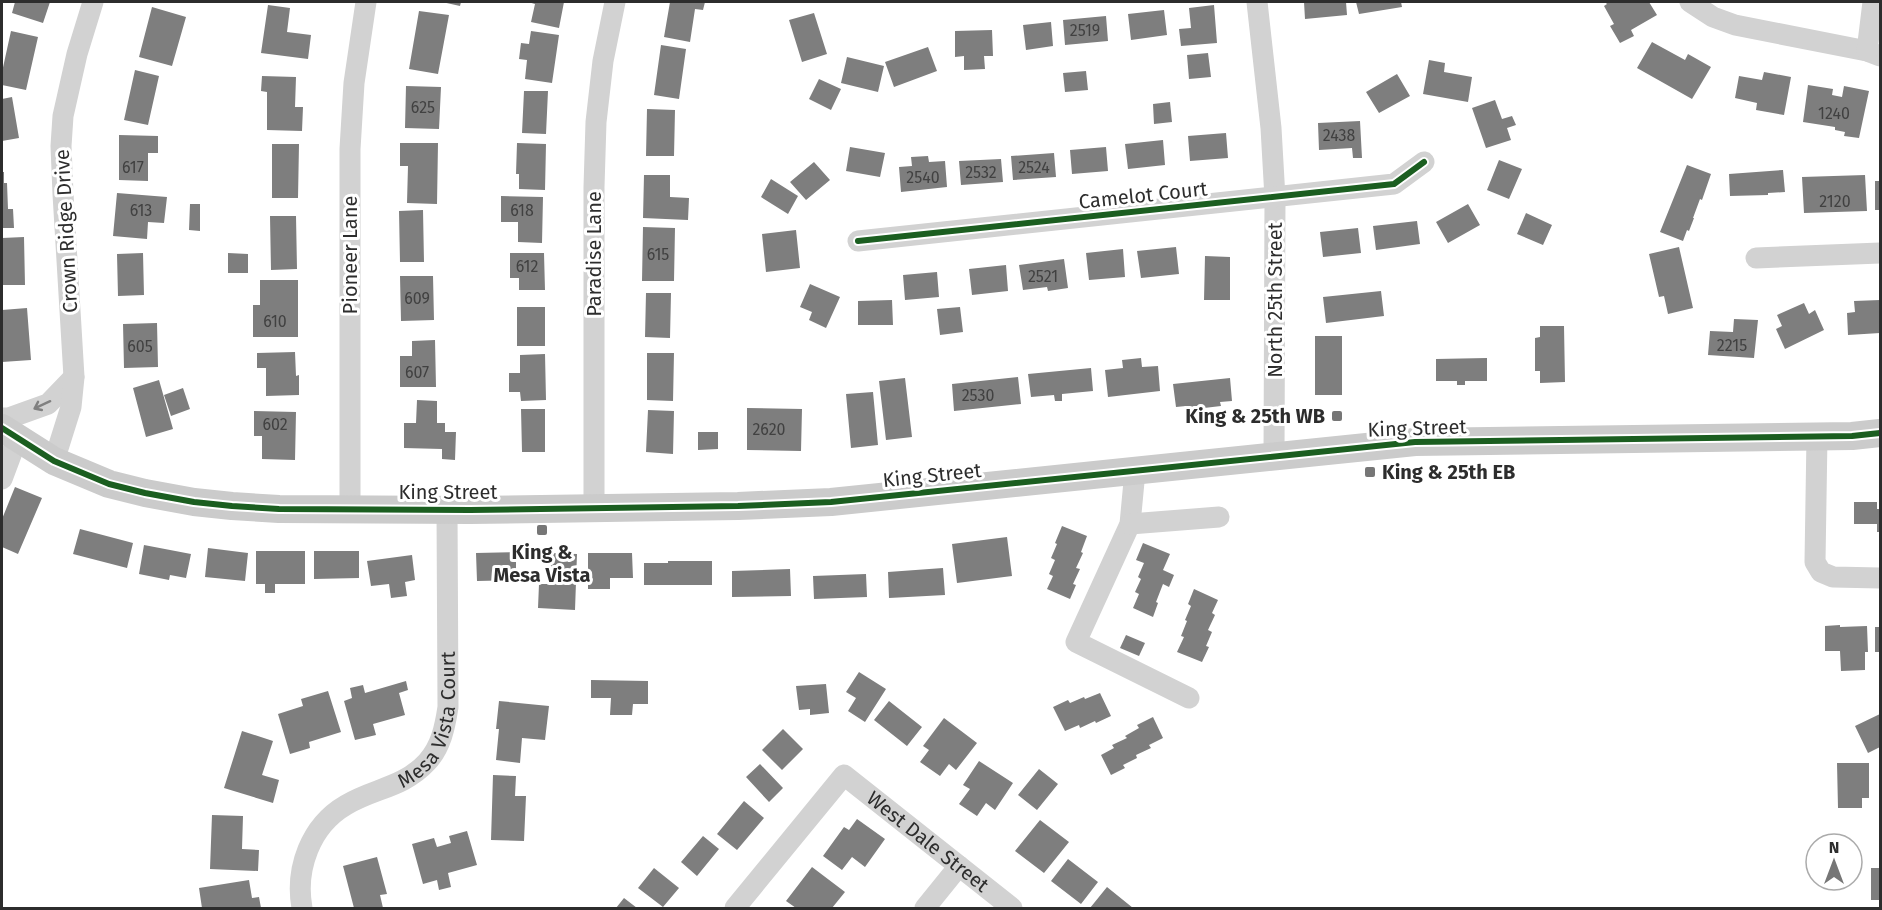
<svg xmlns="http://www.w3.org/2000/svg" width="1882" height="910" viewBox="0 0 1882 910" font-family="'Fira Sans',sans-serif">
  <rect width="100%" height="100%" fill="#fff"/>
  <path fill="#7e7e7e" d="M15,2H50L43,23L12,13Z
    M442,2H461L460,6Z
    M528,2H564L559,28L531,22L535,4Z
    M670,2H705L703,10L695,9L690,42L664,37Z
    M1304,2H1346L1347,15L1305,19Z
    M1356,2H1401L1402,7L1359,14Z
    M1605,2H1649L1657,15L1631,30L1634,36L1620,43L1610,26L1614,24L1604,6L1607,4Z
    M268,5L290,8L287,32L311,35L308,59L261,53Z
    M1214,5L1217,43L1181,46L1179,29L1191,28L1189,8Z
    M152,7L186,17L172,66L139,57Z
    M1164,10L1167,35L1131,40L1128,14Z
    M419,11L449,15L438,74L409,69Z
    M814,13L827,54L802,62L789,20Z
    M1106,16L1108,41L1065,45L1063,20Z
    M1051,22L1053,46L1026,50L1023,25Z
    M992,30L993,56H984L985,69L964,70V56L955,57V31Z
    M11,31L38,37L26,90L2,85V72Z
    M531,31L559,35L552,83L525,79L527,60L519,59L521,43L529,44Z
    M1652,42L1685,60L1688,54L1711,67L1692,99L1637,68Z
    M661,45L686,49L679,99L654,95Z
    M928,47L937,71L894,87L885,62Z
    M1208,53L1211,77L1189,79L1187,55Z
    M847,57L884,66L878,92L841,83Z
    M1429,60L1445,63L1444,72L1472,77L1468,102L1423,94Z
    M135,70L159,76L148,125L124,120Z
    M1086,71L1088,90L1065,92L1063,73Z
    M1764,72L1791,77L1784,115L1756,110L1757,103L1735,98L1739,76L1762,80Z
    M1397,74L1410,96L1379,113L1366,92Z
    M262,76L296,77L295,107H303L302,131L267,130V92L261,91Z
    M819,79L841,89L831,110L809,99Z
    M1808,85L1833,89L1832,95L1842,97L1844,86L1869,91L1859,138L1844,136L1845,132L1835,130V127L1803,122Z
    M406,86L441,87L439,129L405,128Z
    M524,91H548L546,134L522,133Z
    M12,97L19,138L2,141V99Z
    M1495,100L1502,119L1512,116L1516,125L1507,128L1511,140L1486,148L1472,108Z
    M1170,102L1172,122L1154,124L1153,104Z
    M647,109L675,110L674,156H646Z
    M1360,121L1362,158H1353L1352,148L1319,150L1318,123Z
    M1226,133L1228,158L1190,161L1188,136Z
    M119,135L158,136V153H148V181L119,180Z
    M1163,140L1165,165L1128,169L1125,144Z
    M400,143H438L437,204L407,203L408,166H400Z
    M517,143L546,144L545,190L519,189V174H516Z
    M272,144H299L298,198H272Z
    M850,147L885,153L880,177L846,171Z
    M1106,147L1108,171L1072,174L1070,150Z
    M1054,153L1056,177L1013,180L1011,156Z
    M928,156L929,162L945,161L947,187L901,192L899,167L912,166L911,157Z
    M1001,159L1003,182L961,185L959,161Z
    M1499,160L1522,169L1509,199L1487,190Z
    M814,162L830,180L806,200L790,182Z
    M1687,165L1711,174L1702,200L1700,199L1693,218H1694L1689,231L1687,230L1683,241L1660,232Z
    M1783,170L1785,192L1768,193V195L1730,196L1729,174Z
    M2,172H4V183H7L8,209H13L14,228H2Z
    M644,175H670V197L689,198L688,220L643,218Z
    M1865,175L1867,211L1804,213L1802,177Z
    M771,179L798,196L788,214L761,197Z
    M1875,181H1880V210H1875Z
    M117,193L167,197L164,223L148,222L147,239L113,236Z
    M501,196L543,197L542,243L518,242V222H501Z
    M190,204H200V231L189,230Z
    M1468,204L1480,225L1448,243L1436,222Z
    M423,210L424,262H400L399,211Z
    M1526,213L1552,225L1543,245L1517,234Z
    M270,216H296L297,269L271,270Z
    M1417,221L1420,244L1376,250L1373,226Z
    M643,227L675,228L674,281H642Z
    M1358,228L1361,253L1323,257L1320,232Z
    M796,230L800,268L766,272L762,234Z
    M24,237L25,285H2V238Z
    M1176,247L1179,274L1141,278L1137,251Z
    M1679,247L1693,308L1668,314L1664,296L1659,297L1649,254Z
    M1123,249L1125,277L1089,280L1086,253Z
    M143,253L144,295L118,296L117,254Z
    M228,253L248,254V273H228Z
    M510,253H544L545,290H519V278H510Z
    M1205,256L1230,257V300H1204Z
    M1064,259L1068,288L1048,291L1047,287L1023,290L1019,265Z
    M1006,265L1008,291L972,295L969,269Z
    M937,272L939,297L905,300L903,275Z
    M400,276H433L434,320L401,321Z
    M260,280H298V337H253V305H260Z
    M810,284L840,297L826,328L809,320L812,312L800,307Z
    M1381,291L1384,316L1326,323L1323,297Z
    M646,293H671L670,338L645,337Z
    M892,300L893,325H858V301Z
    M1880,300V333L1848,335L1847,313L1855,312L1854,301Z
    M1804,303L1809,314L1815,310L1824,330L1785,349L1776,329L1782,326L1777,315Z
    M517,307H545V346H517Z
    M960,307L963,332L940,335L937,309Z
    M27,308L31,360L2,362V310Z
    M1734,319L1758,320L1754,358L1708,355L1710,331L1733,332Z
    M157,323L158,367L124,368L123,324Z
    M1540,326H1564L1565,382L1540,383V371H1535V338L1540,337Z
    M1315,336H1342V395H1315Z
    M435,340L436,387H400V356H412V341Z
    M295,352L296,376L299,375V395L266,396V368H257V353Z
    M647,353H674L673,401L647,400Z
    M545,354L546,400L521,401L520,392H509V373H520V355Z
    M1141,358L1142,367L1158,366L1160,391L1108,397L1105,370L1123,368L1122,360Z
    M1487,358V381H1465V385H1457V381H1436V359Z
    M1091,368L1093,391L1062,394V401H1055L1054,395L1031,397L1028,374Z
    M1018,377L1021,404L954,411L952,384Z
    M905,378L912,437L886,440L879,381Z
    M1230,378L1232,401L1220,402L1221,406L1187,410L1186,406L1176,407L1173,384Z
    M159,380L173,429L146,437L133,388Z
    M183,388L190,409L171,416L164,395Z
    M873,392L878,445L851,448L846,394Z
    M417,400L437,401V423H445V432H456L455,460L442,459V449L404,448V423H416Z
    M747,408L802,409L801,451L747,450Z
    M521,409H545V452H522Z
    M648,410L674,411L673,454L646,452Z
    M254,411L296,412L295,460L262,459V436H254Z
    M698,432H718V449L698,450Z
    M15,487L42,498L18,554L2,547V519Z
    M1854,502H1877V509H1880V532H1877V524H1854Z
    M1062,526L1087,536L1081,552L1083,553L1076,568L1080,569L1073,584L1076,585L1070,599L1047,589L1053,576L1049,574L1055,560L1051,558L1057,544L1055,543Z
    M80,529L133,543L127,568L73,554Z
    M1007,537L1012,576L957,583L952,544Z
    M1143,543L1170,554L1163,570L1174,575L1169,587L1163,584L1156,602L1158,603L1153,617L1133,608L1139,594L1135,592L1141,579L1138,577L1144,563L1136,560Z
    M144,545L191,554L186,578L170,575L169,580L139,574Z
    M208,548L248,553L245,581L205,577Z
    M256,551H305V584H275V593H265V584H256Z
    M314,551H359V578L314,579Z
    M516,552V580L477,581L476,553Z
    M551,553L577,554L575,610L538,608L539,584H550Z
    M588,553H632L633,578H610V589H588Z
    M412,555L415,580L405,582L407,596L391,598L389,584L371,586L367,561Z
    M668,561H712V585H644V563H668Z
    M943,568L945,595L889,598L888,572Z
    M790,569L791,596L732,597V571Z
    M866,574L867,597L814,599L813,576Z
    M1194,589L1218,600L1212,613L1215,615L1208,630L1212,632L1206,646L1209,647L1202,662L1177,652L1184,637L1181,636L1187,621L1185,620L1191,606L1188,604Z
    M1840,625V627L1867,626L1868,652H1865V670L1841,671L1840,651H1825V626Z
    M1875,627H1880V652H1875Z
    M1126,635L1145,643L1139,656L1120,648Z
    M859,672L886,689L865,722L848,711L856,698L846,692Z
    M591,680L648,681V704H633L632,715H610L611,698H591Z
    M406,681L408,690L399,693L405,715L373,724L376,735L355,740L344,701L352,698L350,688L363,685L365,693Z
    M826,684L829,713L810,715V709L799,710L796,686Z
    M328,691L341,732L309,742L310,748L290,754L278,714L303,706L301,699Z
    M1100,693L1111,716L1096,723L1095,721L1080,728L1079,725L1065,731L1053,707L1068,700L1070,703L1084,697L1085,699Z
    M499,701L549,706L545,740L522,738L520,763L496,760L499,729H496Z
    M889,701L922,727L907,746L874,720Z
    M1880,714V747L1868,753L1855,726Z
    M1153,717L1163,738L1149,745L1151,748L1136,755L1137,758L1123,765L1125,768L1111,775L1101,755L1114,748L1112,745L1127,738L1125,736L1139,728L1137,725Z
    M944,718L977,743L956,770L949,764L940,776L920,762L929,750L923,746Z
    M783,729L803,749L782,770L762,750Z
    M242,731L273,741L262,775L279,780L273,803L224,788Z
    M979,761L1013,783L995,810L986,803L977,816L959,804L970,789L963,785Z
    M1837,763H1869V798H1862V808H1838Z
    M760,764L783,788L769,802L746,777Z
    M1039,769L1058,784L1037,810L1018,795Z
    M493,775L516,776L515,796H526L524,841L491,840Z
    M744,801L764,818L737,850L717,834Z
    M212,815L243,816L242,849L259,850L258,871L210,869Z
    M857,819L885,839L865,867L852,857L842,870L823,856L844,827L849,830Z
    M1040,820L1069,842L1044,873L1015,851Z
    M467,831L477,865L448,873L451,887L439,890L437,880L423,884L412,844L434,838L437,847L451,843L449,836Z
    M703,836L719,849L697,876L681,862Z
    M377,857L387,894L380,895L383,908H354L343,866Z
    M1068,859L1098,882L1081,904L1051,881Z
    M812,867L845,892L832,908H796L786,901Z
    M654,868L679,888L663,907L638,888Z
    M1871,868H1880V900H1871Z
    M249,880L252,898L259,897L261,908H202L199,888Z
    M1107,887L1133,908H1090Z
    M624,898L637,908H616Z"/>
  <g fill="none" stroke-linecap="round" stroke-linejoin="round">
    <g stroke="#d2d2d2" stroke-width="21">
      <path d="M1257,2L1271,128L1275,198L1274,456"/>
      <path d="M1690,2L1713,17L1735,25L1867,51L1880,56"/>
      <path d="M1867,51L1873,2"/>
      <path d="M858,241L1394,184L1424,162"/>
      <path d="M1756,258L1880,253"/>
      <path d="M2,418H9L48,404L74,377"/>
      <path d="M1817,436L1815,562L1821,572L1833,577L1880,578"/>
      <path d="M54,461L71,407L74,377L63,194L61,146L63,116L77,54L93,2"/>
      <path d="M1135,471L1130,524L1076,642L1189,698"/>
      <path d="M2,479L17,439"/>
      <path d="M594,507V187L596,122L603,61L615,2"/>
      <path d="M350,509V149L354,83L366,2"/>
      <path d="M1130,524L1219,517"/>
      <path id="s1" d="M302,908C295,869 310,826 346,805C374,788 403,788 427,762C441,747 445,727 448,707L447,509"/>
      <path id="s2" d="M735,908L844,775L1012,908"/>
      <path d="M925,908L959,866"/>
    </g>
    <path stroke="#cbcbcb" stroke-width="28" d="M2,428L54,461L109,484L145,493L194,502L232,506L279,509L470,510L738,506L831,502L1415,442L1852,436L1880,433"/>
    <defs>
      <path id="cycleway" d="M858,241L1394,184L1424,162
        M2,428L54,461L109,484L145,493L194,502L232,506L279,509L470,510L738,506L831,502L1415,442L1852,436L1880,433"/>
    </defs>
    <use href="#cycleway" stroke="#fff" stroke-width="10"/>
    <use href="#cycleway" stroke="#1b5e20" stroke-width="6"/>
  </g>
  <defs><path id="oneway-shaft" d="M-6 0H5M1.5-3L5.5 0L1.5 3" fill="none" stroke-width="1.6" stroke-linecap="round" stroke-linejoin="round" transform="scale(1.5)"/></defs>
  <use stroke="#808080" href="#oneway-shaft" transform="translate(42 405) rotate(155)"/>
  <g fill="#767676" stroke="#fff" stroke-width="2">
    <rect x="1331" y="410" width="12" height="12" rx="3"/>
    <rect x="1364" y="466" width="12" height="12" rx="3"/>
    <rect x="536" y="524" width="12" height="12" rx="3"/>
  </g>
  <g text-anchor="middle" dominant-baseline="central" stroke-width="6" stroke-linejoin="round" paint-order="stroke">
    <g font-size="16" fill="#414141">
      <text x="1085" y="30">2519</text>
      <text x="423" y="107">625</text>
      <text x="1834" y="113">1240</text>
      <text x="1339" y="135">2438</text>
      <text x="133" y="167">617</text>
      <text x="1034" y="167">2524</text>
      <text x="981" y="172">2532</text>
      <text x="923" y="177">2540</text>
      <text x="1835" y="201">2120</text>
      <text x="141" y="210">613</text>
      <text x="522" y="210">618</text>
      <text x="658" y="254">615</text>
      <text x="527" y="266">612</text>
      <text x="1043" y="276">2521</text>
      <text x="417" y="298">609</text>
      <text x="275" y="321">610</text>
      <text x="1732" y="345">2215</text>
      <text x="140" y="346">605</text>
      <text x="417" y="372">607</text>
      <text x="978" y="395">2530</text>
      <text x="275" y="424">602</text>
      <text x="769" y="429">2620</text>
    </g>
    <g font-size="20" fill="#2d2d2d" stroke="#fff">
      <text transform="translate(1143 195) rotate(-6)">Camelot Court</text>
      <text transform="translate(66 231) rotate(-93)">Crown Ridge Drive</text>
      <text transform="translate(594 254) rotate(-90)">Paradise Lane</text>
      <text transform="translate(350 255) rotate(-90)">Pioneer Lane</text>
      <text transform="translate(1275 300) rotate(-90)">North 25th Street</text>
      <text transform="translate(1417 428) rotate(-2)">King Street</text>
      <text transform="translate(932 475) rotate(-6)">King Street</text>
      <text x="448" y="492">King Street</text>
      <text stroke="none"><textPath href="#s1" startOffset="252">Mesa Vista Court</textPath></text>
      <text stroke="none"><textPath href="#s2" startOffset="279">West Dale Street</textPath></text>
    </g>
    <g font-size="20" font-weight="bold" fill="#2d2d2d" stroke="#fff" text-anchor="end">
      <text x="1325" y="416">King &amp; 25th WB</text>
      <text x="1382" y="472" text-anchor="start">King &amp; 25th EB</text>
      <text x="542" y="552" text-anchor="middle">King &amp;<tspan x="542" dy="23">Mesa Vista</tspan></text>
    </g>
  </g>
  <rect width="1882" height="910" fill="none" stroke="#2d2d2d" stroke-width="6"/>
  <g transform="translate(1834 862)"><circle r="28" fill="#ffffff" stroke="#ababab" stroke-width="1.5"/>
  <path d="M0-4.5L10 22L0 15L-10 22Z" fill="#767676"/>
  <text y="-9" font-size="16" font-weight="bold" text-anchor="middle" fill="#2d2d2d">N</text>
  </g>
</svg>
